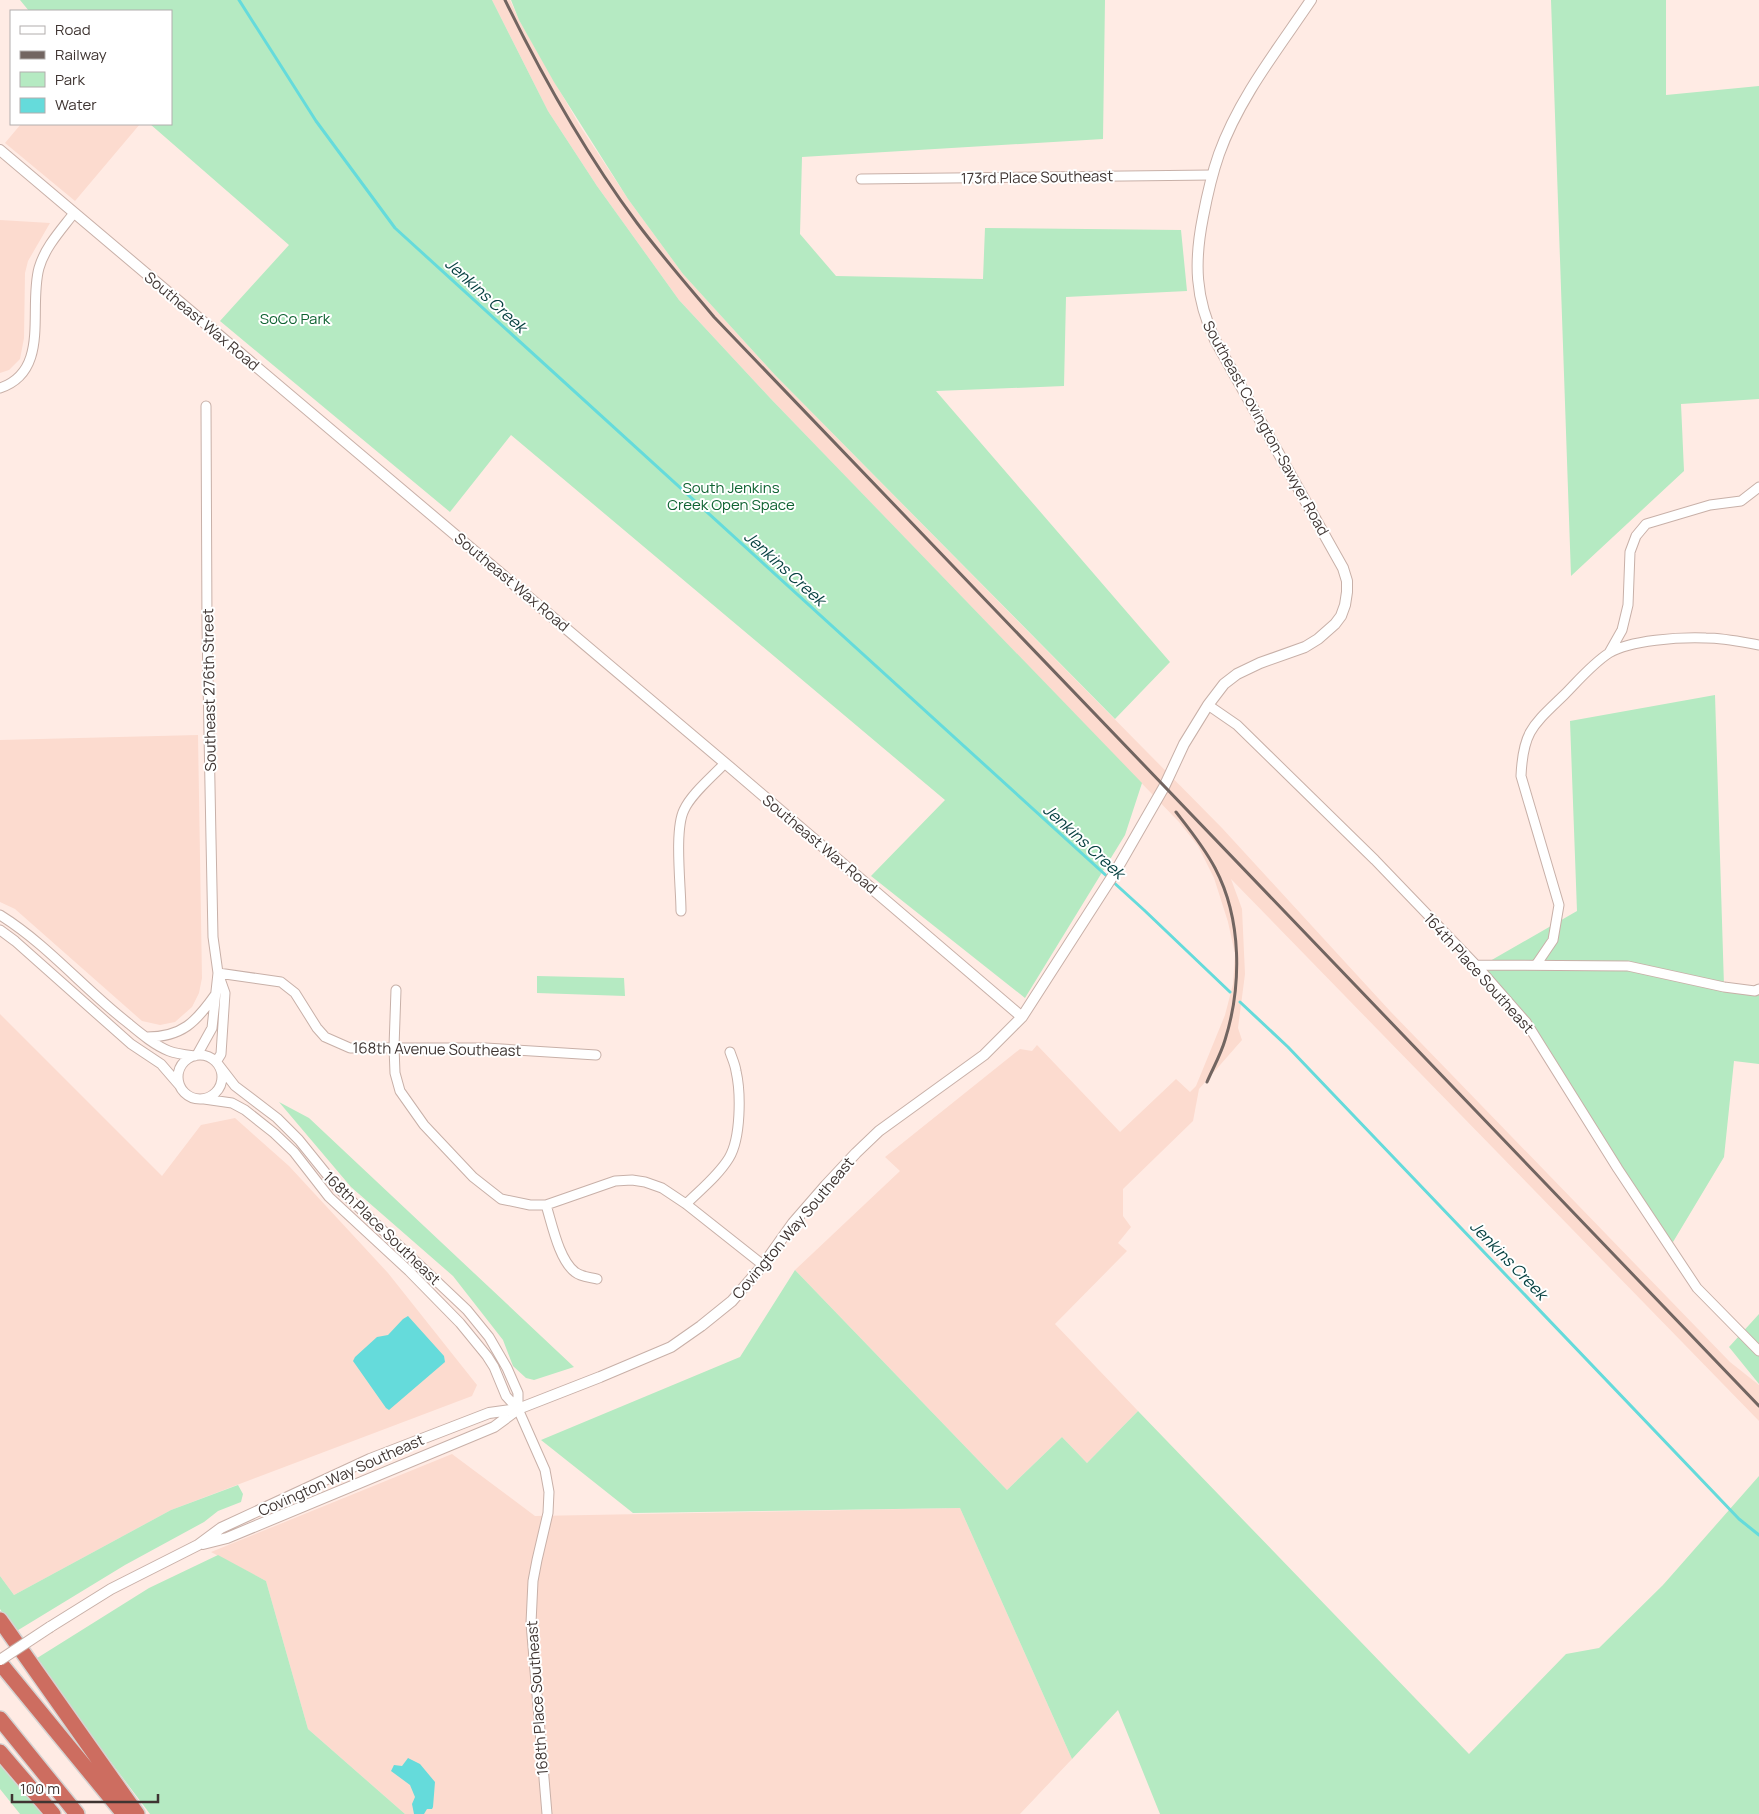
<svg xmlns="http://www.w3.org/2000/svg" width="1759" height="1814" viewBox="0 0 1759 1814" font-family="Manrope,sans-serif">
  <rect width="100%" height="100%" fill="#ffebe4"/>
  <path fill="#fcdbcf" d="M492,0H510L519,20L580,126L628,199L683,274L775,375L1222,828L1390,1011L1730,1362L1759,1385V1421L1231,879L1242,909L1245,974L1238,1028L1242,1040L1199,1089L1193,1121L1123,1189V1216L1131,1227L1118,1243L1127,1251L1055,1324L1138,1411L1087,1463L1062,1437L1007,1490L795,1270L900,1171L885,1157L1020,1049L1032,1051L1037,1045L1120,1132L1176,1079L1190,1092L1196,1086L1225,1015L1233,984L1235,954L1228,922L1214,878L1198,846L1179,822L771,399L679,300L597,186L548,111Z
    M21,124H140L75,201L5,143Z
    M0,220L50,223L28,261L25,273L24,338L20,359L9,370L0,373Z
    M198,735L202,978L199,993L192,1007L175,1022L160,1025L142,1021L15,909L0,902V740Z
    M0,1014L162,1176L201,1125L235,1118L289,1166L388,1273L477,1385L472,1396L171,1510L14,1595L0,1576Z
    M452,1454L535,1516L960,1508L1072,1759L1020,1814H405L308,1729L266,1581L211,1552Z"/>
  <path fill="#b5eac2" d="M20,0H492L548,111L597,186L679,300L771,399L1142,783L1125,835L1025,998L871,876L945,800L511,435L450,512L220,321L289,245L150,124H171V11H29Z
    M511,0H1105L1103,139L802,157L800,234L836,276L983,279L985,228L1181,230L1187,291L1066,297L1064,386L936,391L1170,662L1115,719L775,375L683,274L628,199L554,82L519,20Z
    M1551,0H1666V95L1759,86V399L1681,404L1684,471L1571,576Z
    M1715,695L1724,986L1759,990V1064L1734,1061L1724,1157L1670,1247L1578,1106L1483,965L1577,911L1570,721Z
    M537,976L624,978L625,996L537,993Z
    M279,1102L309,1118L574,1367L534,1380L526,1378L513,1366L503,1340L453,1276L351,1187Z
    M795,1270L1007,1490L1062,1437L1087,1463L1138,1411L1469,1754L1566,1654L1599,1648L1663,1585L1759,1476V1814H1160L1118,1710L1072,1759L960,1508L633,1513L541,1440L740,1357Z
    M1759,1314V1384L1729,1347Z
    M238,1485L243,1494L241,1502L218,1511L204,1522L125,1565L15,1632L0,1609V1576L14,1595L171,1510Z
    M218,1555L266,1581L308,1729L405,1814H150L34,1660L149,1588Z
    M0,1762L43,1814H20L0,1789Z"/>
  <path fill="#65dbdb" d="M408,1316L444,1356L445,1362L389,1410L386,1408L353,1361L355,1357L377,1337L388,1335L403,1319Z
    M408,1758L420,1764L435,1782L433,1807L432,1809H427L424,1814H414L412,1804L415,1797L410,1785L391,1771L394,1765L402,1766Z"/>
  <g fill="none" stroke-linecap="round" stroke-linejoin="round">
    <path stroke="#65dbdb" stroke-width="3" d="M239,0L316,121L395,228L1144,910L1230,992
      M1240,1002L1288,1047L1739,1519L1759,1535"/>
    <defs>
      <path id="minor" d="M861,179L1212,175
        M0,388C51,371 28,308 39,268C45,247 61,230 74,213
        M1609,653L1622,630L1628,605L1630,552L1636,536L1646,524L1710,505L1741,501L1759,487
        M1208,705L1237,725L1375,860L1476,965L1526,1022L1618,1169L1697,1288L1759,1351
        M681,911C681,887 674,830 684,810C691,794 713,776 725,763
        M0,915C48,945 84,989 128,1023C140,1033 154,1045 169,1051C177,1054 187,1055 195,1056
        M0,930L15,941L131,1044L161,1064L180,1086
        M1476,965L1628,966L1724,987L1755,991L1759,989
        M1536,965L1553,940L1559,905L1521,776C1523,731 1533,725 1564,695C1578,681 1592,664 1609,653C1630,640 1680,637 1706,638C1724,638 1742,642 1759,645
        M218,973L281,982L295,993L317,1028L325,1037L350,1048H486L596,1055
        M396,990L394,1047L395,1073L400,1091L424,1125L473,1177L501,1199L530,1205H546L615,1181L632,1180L645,1182L662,1188L686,1204L763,1265
        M147,1037C182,1037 196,1022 215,995
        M178 1077a22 22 0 1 1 44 0a22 22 0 1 1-44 0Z
        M197,1055L212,1028L218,973L213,937L211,839L207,627L206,406
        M216,1062L221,1054L225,993L219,976
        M218,1064L235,1086L277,1118L299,1140L337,1187L467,1310L489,1337L507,1368L518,1393V1409
        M204,1099L232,1103L245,1110L274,1133L294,1152L329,1197L409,1271L460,1323L487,1356L494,1367L506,1396L518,1409L545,1470L549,1492L548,1513L537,1560L533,1581L531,1623L547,1814
        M686,1204C700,1190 718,1176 729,1158C741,1138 741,1093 736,1071C735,1064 732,1058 730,1052
        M546,1205C552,1224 559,1260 575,1272C581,1277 590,1277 597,1279"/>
      <path id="tertiary" d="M0,150L725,763L1022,1017
        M203,1544L227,1538L494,1427L517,1410
        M50,1627L111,1589L198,1545L221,1528L370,1459L489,1413L518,1409L600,1377L671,1347L701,1326L732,1301L763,1265L793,1223L826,1185L856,1153L879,1131L984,1055L1022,1017L1114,874L1164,787L1184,744L1208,705L1224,684L1237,674L1260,663L1305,647L1318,639L1335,624L1341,616L1345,605L1347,592V581L1343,568L1215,340C1195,298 1194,262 1203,217C1207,196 1212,174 1219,154C1239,98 1278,49 1311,0"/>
      <path id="motorway" d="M0,1620L137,1814
        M0,1663L124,1814
        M0,1719L77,1814
        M0,1752L53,1814"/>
    </defs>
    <use href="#minor" stroke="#c8b0a8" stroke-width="11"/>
    <use href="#tertiary" stroke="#c8b0a8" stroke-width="12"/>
    <use href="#motorway" stroke="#d5d3d2" stroke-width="18"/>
    <use href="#minor" stroke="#fff" stroke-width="9"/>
    <use href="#tertiary" stroke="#fff" stroke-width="10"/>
    <use href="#motorway" stroke="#cd6d60" stroke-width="15"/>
    <path stroke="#726561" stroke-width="3" d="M505,0C543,78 585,153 637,223C661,255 688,286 714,317L1759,1406
      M1176,812C1190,830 1204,847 1215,868C1242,919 1242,986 1225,1040C1221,1054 1213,1068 1207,1082"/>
    <defs>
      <path id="tertiary-bridge" d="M0,1660L50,1627"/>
    </defs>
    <use href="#tertiary-bridge" stroke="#c8b0a8" stroke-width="12" stroke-linecap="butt"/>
    <use href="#tertiary-bridge" stroke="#fff" stroke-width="10"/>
  </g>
  <g text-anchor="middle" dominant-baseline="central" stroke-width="4" stroke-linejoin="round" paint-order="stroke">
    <g font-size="15" fill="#3f3532" stroke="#fff">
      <text transform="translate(1037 177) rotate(-1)">173rd Place Southeast</text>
      <text transform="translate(202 321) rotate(40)">Southeast Wax Road</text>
      <text transform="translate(1266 428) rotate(61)">Southeast Covington-Sawyer Road</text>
      <text transform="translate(512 582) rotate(40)">Southeast Wax Road</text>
      <text transform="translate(209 690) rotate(-91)">Southeast 276th Street</text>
      <text transform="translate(820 844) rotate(40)">Southeast Wax Road</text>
      <text transform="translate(1479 973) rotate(48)">164th Place Southeast</text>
      <text transform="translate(437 1049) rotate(1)">168th Avenue Southeast</text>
      <text transform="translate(382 1228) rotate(44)">168th Place Southeast</text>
      <text transform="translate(793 1228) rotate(-50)">Covington Way Southeast</text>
      <text transform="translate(341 1475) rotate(-24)">Covington Way Southeast</text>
      <text transform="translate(537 1698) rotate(-94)">168th Place Southeast</text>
    </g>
    <g font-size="15" fill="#0f6332" stroke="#fff">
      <text x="295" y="318">SoCo Park</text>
      <text x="731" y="487">South Jenkins<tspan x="731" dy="17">Creek Open Space</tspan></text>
    </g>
    <g font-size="16" font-style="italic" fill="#074141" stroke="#fff">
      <text transform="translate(486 295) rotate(42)">Jenkins Creek</text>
      <text transform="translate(785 568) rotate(42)">Jenkins Creek</text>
      <text transform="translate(1084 841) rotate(42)">Jenkins Creek</text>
      <text transform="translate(1509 1260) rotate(46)">Jenkins Creek</text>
    </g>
  </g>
  <rect x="10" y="10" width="162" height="115" fill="#ffffff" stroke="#b2aead"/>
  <rect x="20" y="26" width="25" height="8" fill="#ffffff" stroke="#b2aead"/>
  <text x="55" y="35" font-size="15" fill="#3f3532">Road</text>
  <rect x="20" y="51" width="25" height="8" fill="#726561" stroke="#b2aead"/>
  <text x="55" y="60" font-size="15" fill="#3f3532">Railway</text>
  <rect x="20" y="72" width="25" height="15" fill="#b5eac2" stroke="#b2aead"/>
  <text x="55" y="85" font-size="15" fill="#3f3532">Park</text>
  <rect x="20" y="98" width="25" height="15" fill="#65dbdb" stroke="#b2aead"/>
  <text x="55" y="110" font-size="15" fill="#3f3532">Water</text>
  <path d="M12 1794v8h146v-8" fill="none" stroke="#3f3532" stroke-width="2.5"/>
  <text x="20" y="1794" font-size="15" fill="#3f3532" stroke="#ffffff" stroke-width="4" paint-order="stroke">100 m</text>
</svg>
